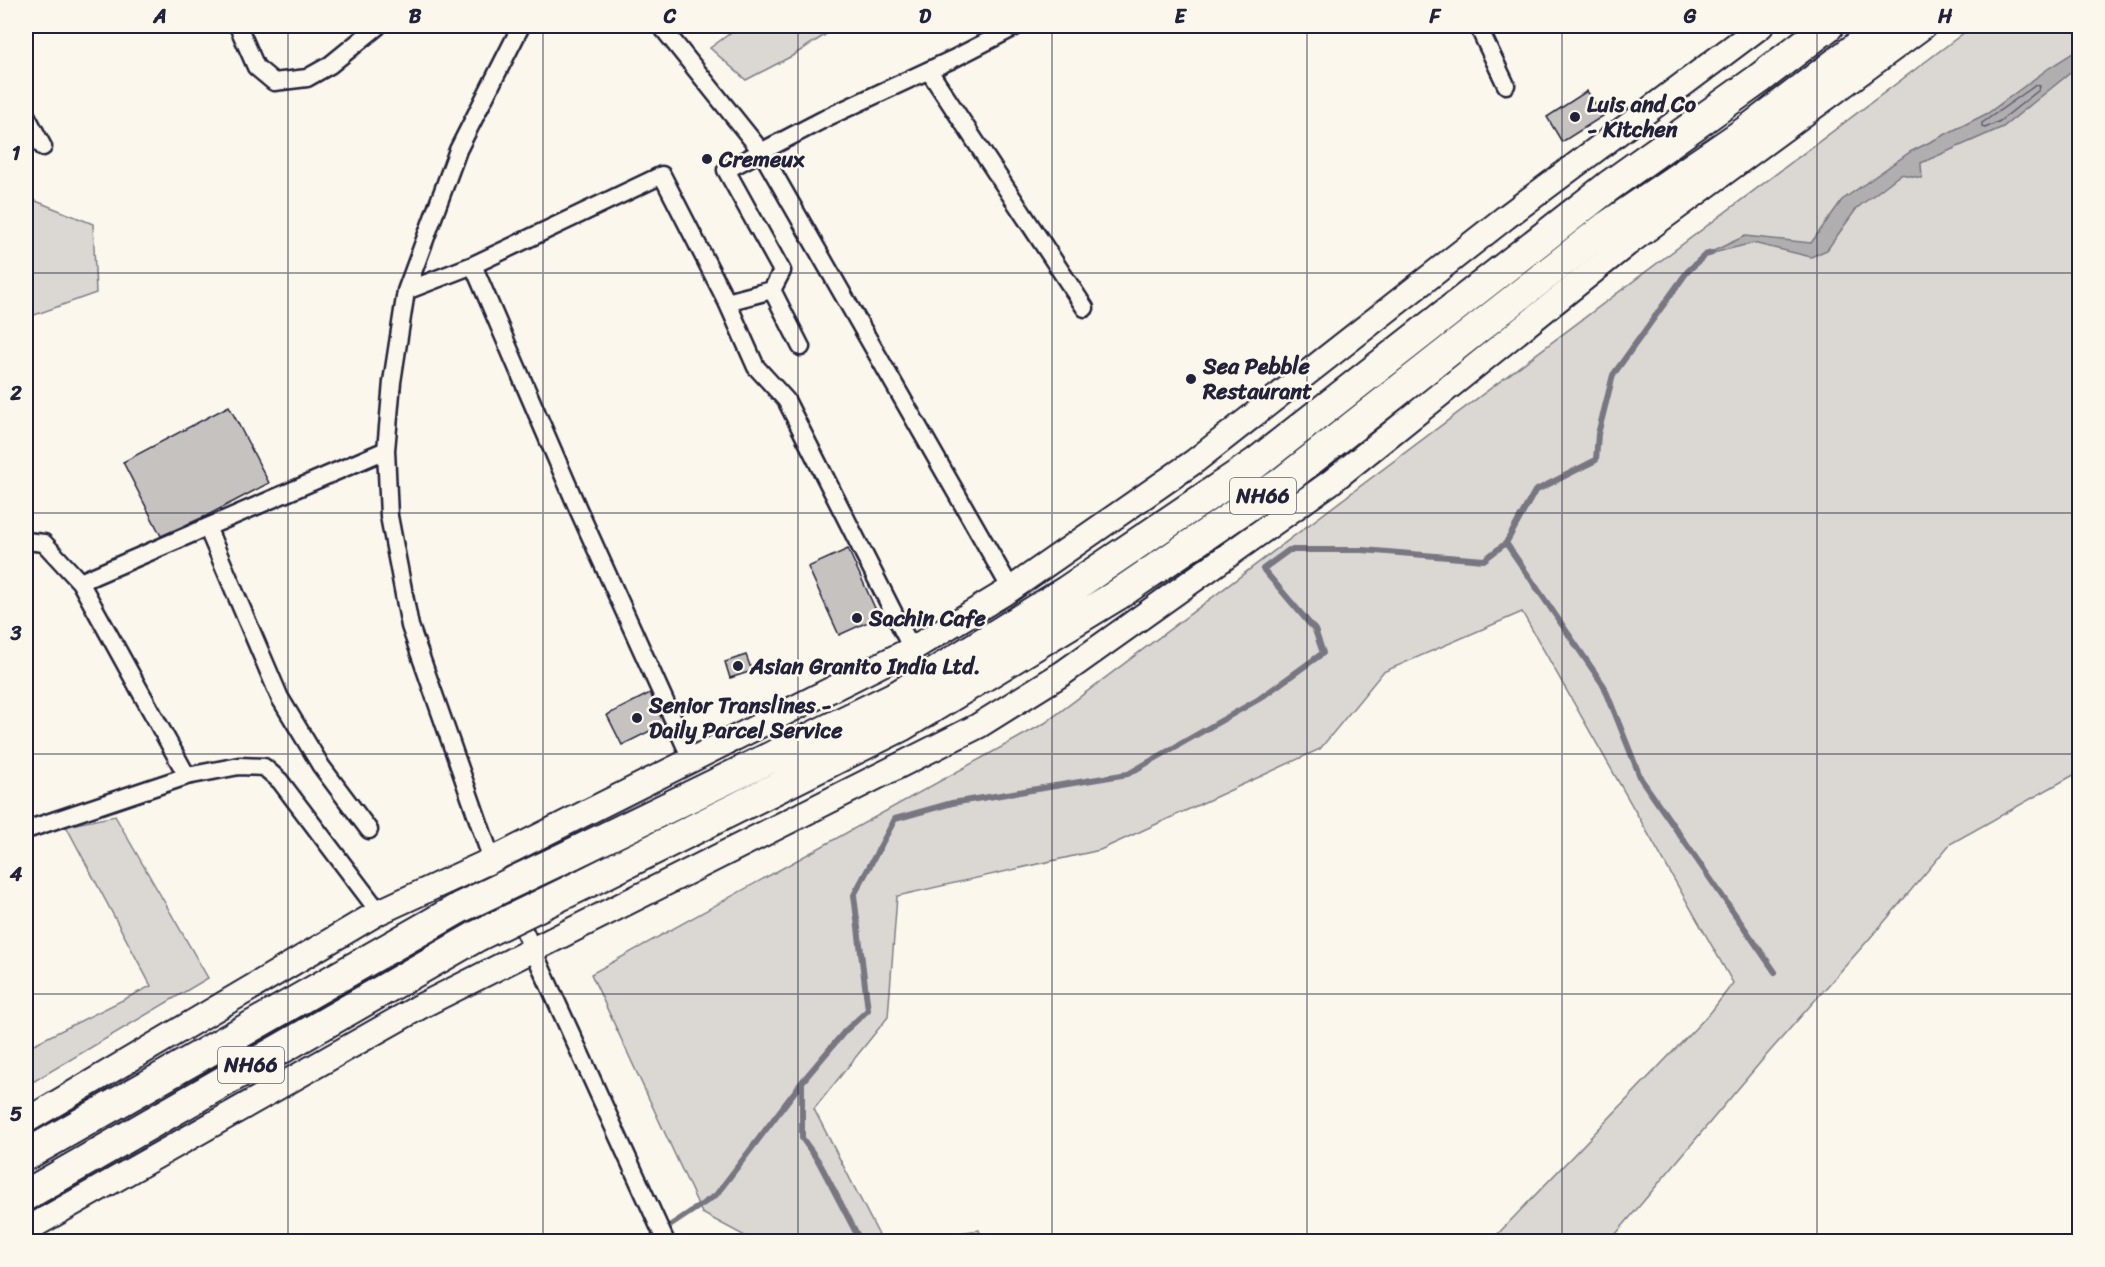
<svg xmlns="http://www.w3.org/2000/svg" width="2105" height="1267" viewBox="0 0 2105 1267" font-family="Sriracha,sans-serif">
  <rect width="100%" height="100%" fill="#fbf7ec"/>
  <filter id="ink" filterUnits="userSpaceOnUse"><feTurbulence type="fractalNoise" baseFrequency=".0167" numOctaves="2"/><feDisplacementMap in="SourceGraphic" scale="12" xChannelSelector="R" yChannelSelector="G"/><feConvolveMatrix kernelMatrix="1 2 1 2 8 2 1 2 1" color-interpolation-filters="sRGB"/></filter>
  <g filter="url(#ink)">
    <path fill="#dbd8d3" stroke="#7e7d87" stroke-width="1.5" d="M740,26H839L792,56L746,80L710,48Z
      M1973,26H2079V772L1950,844L1885,921L1764,1058L1610,1241H1491L1711,1012L1733,983L1522,612L1383,672L1320,749L1100,850L897,896L888,1017L814,1109L882,1241H748L745,1236L702,1213L591,974L1045,723Z
      M26,197L93,224L96,293L26,318Z
      M115,816L208,978L26,1086V1048L151,986L66,826Z
      M979,1230L983,1241H902Z"/>
    <path fill="#b1aeb0" stroke="#787681" stroke-width="1.5" d="M2079,49V68L2074,70L2003,127L1921,163L1922,178L1901,174L1857,208L1827,250L1811,257L1753,243L1705,255L1745,236L1811,243L1842,200L1910,152L1988,113L2049,68Z"/>
    <g fill="none" stroke-linecap="round" stroke-linejoin="round">
      <path stroke="#5b5a6a" stroke-width="1.5" d="M2036,85L2040,86L2039,90L2000,121L1985,128L1982,127V123Z"/>
      <path stroke="#787681" stroke-width="6" d="M1506,543L1604,686L1641,779L1775,972
        M802,1082V1138L819,1162L861,1242
        M668,1227L716,1195L802,1082L845,1031L868,1010L854,895L895,819L952,803L1128,774L1259,699L1323,653L1315,630L1263,569L1289,550H1363L1484,560L1506,543L1535,491L1596,460L1598,434L1613,375L1687,272L1705,255L1712,253
        M646,1242L655,1235"/>
    </g>
    <path fill="#c6c2c0" stroke="#22223b" stroke-width="1.5" d="M1587,91L1603,116L1562,142L1547,117Z
      M229,406L269,483L206,516L161,536L123,462Z
      M848,549L879,617L839,635L808,567Z
      M746,655L752,671L730,678L725,662Z
      M650,693L664,724L622,745L607,715Z"/>
    <g fill="none" stroke-linecap="round" stroke-linejoin="round">
      <defs>
        <path id="street" d="M238,26L256,67L274,82L307,78L330,65L378,26
          M521,26L458,150L406,291L392,382L386,450L389,516L410,626L492,860L666,1242
          M661,26L761,151L1011,589
          M1478,26L1506,85
          M929,71L1085,308
          M26,115L43,147
          M473,265L662,175L727,302L756,367L786,400L912,649
          M772,290L782,271L726,170L830,116L953,59L1017,26
          M406,291L473,265L578,509L692,761
          M727,302L772,290L801,347
          M207,527L280,698L321,766L369,830
          M26,541L44,543L80,582L187,776
          M80,582L386,450
          M26,830L187,776L239,766L264,767L280,781L379,912"/>
        <path id="secondary" d="M26,1121L379,912L492,860L912,649L1011,589L1195,461L1506,217L1761,26
          M26,1230L423,1005L978,726L1063,673L1331,482L1627,244L1924,26"/>
        <path id="highway" d="M570,855L899,695L1067,591L1256,463L1609,186L1759,79L1828,26
          M586,883L903,725L1117,595L1280,484L1605,228L1747,131L1885,26
          M26,1155L461,907
          M26,1195L477,936"/>
      </defs>
      <use href="#street" stroke="#22223b" stroke-width="21"/>
      <use href="#secondary" stroke="#22223b" stroke-width="28"/>
      <use href="#highway" stroke="#22223b" stroke-width="34"/>
      <use href="#street" stroke="#fbf7ec" stroke-width="16"/>
      <use href="#secondary" stroke="#fbf7ec" stroke-width="24"/>
      <use href="#highway" stroke="#fbf7ec" stroke-width="30"/>
      <defs>
        <path id="highway-bridge" d="M461,907L570,855
          M477,936L586,883"/>
      </defs>
      <use href="#highway-bridge" stroke="#22223b" stroke-width="34" stroke-linecap="butt"/>
      <use href="#highway-bridge" stroke="#fbf7ec" stroke-width="30"/>
    </g>
  </g>
  <path fill="none" stroke="#22223b" stroke-width="1.5" stroke-opacity="0.55" d="M288,26V1242M543,26V1242M798,26V1242M1052,26V1242M1307,26V1242M1562,26V1242M1817,26V1242M26,273H2080M26,513H2080M26,754H2080M26,994H2080"/>
  <g fill="#22223b" stroke="#fbf7ec" stroke-width="2">
    <circle cx="1575" cy="117" r="6"/>
    <circle cx="707" cy="159" r="6"/>
    <circle cx="1191" cy="379" r="6"/>
    <circle cx="857" cy="618" r="6"/>
    <circle cx="738" cy="666" r="6"/>
    <circle cx="637" cy="718" r="6"/>
  </g>
  <g text-anchor="middle" dominant-baseline="central" stroke-width="5" stroke-linejoin="round" paint-order="stroke">
    <g fill="#fbf7ec" stroke="#636270" stroke-width="1.5">
      <rect x="1230" y="478" width="66" height="36" rx="4.5"/>
      <rect x="218" y="1047" width="66" height="36" rx="4.5"/>
    </g>
    <g font-size="21" font-weight="bold" fill="#22223b">
      <text x="1263" y="496">NH66</text>
      <text x="251" y="1065">NH66</text>
    </g>
    <g font-size="22" font-weight="bold" fill="#22223b" stroke="#fbf7ec" text-anchor="start">
      <text x="1587" y="104">Luis and Co<tspan x="1587" dy="25">- Kitchen</tspan></text>
      <text x="719" y="159">Cremeux</text>
      <text x="1203" y="366">Sea Pebble<tspan x="1203" dy="25">Restaurant</tspan></text>
      <text x="869" y="618">Sachin Cafe</text>
      <text x="750" y="666">Asian Granito India Ltd.</text>
      <text x="649" y="705">Senior Translines -<tspan x="649" dy="25">Daily Parcel Service</tspan></text>
    </g>
  </g>
  <rect width="2105" height="1267" fill="none" stroke="#fbf7ec" stroke-width="66"/>
  <rect x="33" y="33" width="2039" height="1201" fill="none" stroke="#22223b" stroke-width="2"/>
  <g font-size="20" text-anchor="middle" font-weight="bold" fill="#22223b">
    <text x="160" y="23">A</text>
    <text x="415" y="23">B</text>
    <text x="670" y="23">C</text>
    <text x="925" y="23">D</text>
    <text x="1180" y="23">E</text>
    <text x="1435" y="23">F</text>
    <text x="1690" y="23">G</text>
    <text x="1945" y="23">H</text>
    <text x="16" y="160">1</text>
    <text x="16" y="400">2</text>
    <text x="16" y="640">3</text>
    <text x="16" y="881">4</text>
    <text x="16" y="1121">5</text>
  </g>
</svg>
